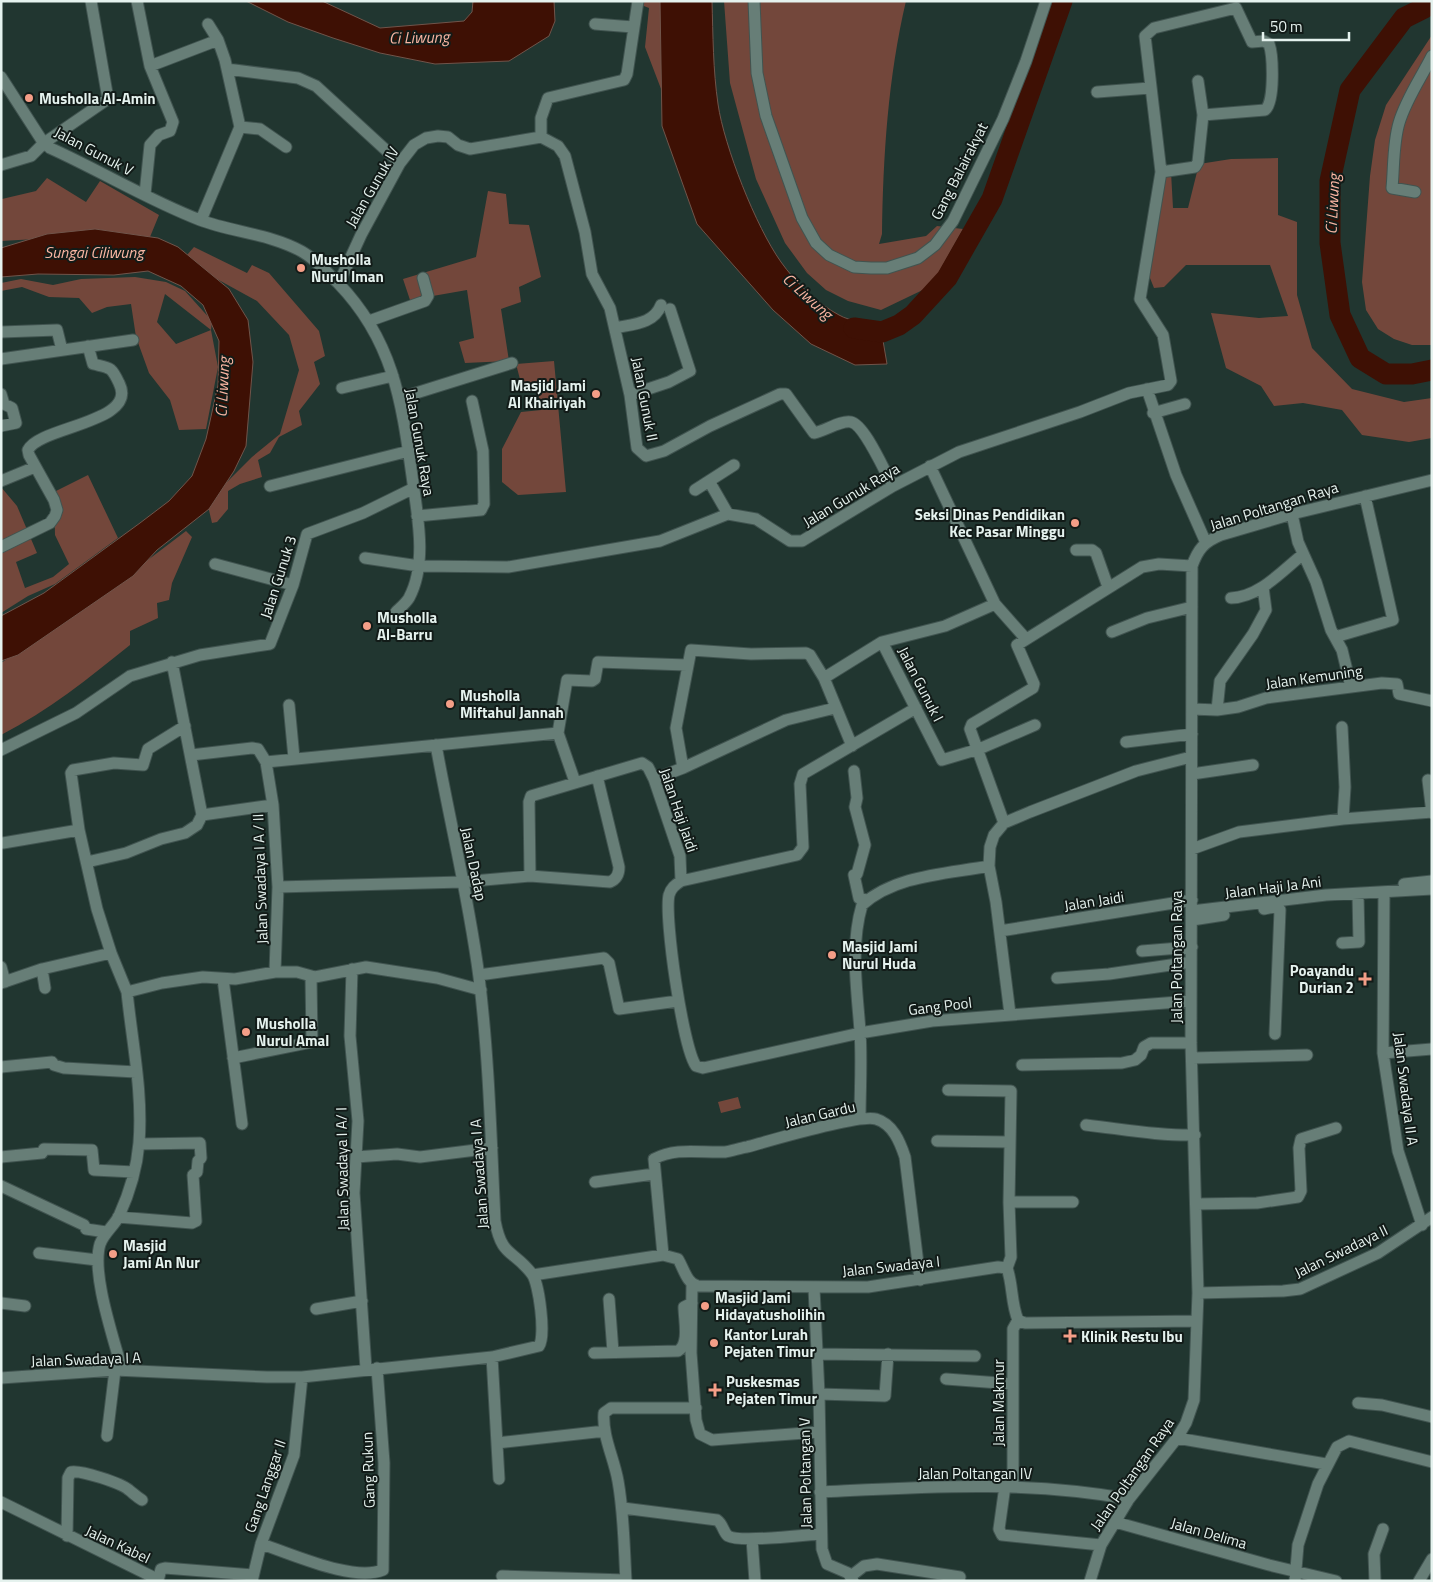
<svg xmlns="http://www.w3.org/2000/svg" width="1433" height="1582" viewBox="0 0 1433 1582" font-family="'Titillium Web',sans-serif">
  <rect width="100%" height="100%" fill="#213630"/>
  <path fill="#73473b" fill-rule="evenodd" d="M631,1H679L671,115L645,47L649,8Z
    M724,1H906C888,77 883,157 882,234L879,244L926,236L937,226L963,229L931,286L881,310L848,301L826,290L807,273L785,243L756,179L730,83Z
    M1432,35V345H1412L1394,339L1378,329L1366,310L1362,282L1370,176L1375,140L1386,105Z
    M1278,158V215L1297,222V295L1312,348L1352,389L1404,402L1432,398V438L1409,442L1362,435L1342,410L1303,403L1274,406L1261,386L1226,368L1211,313L1259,318L1288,316L1270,265H1186L1164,287L1154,288L1148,273L1162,174L1171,172L1173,208H1188L1199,164L1231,159Z
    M47,178L86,202L100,181L159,215L150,237L123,242L54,238L1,241V197L2,199L36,191Z
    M488,191L506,194L509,224L529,225L541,277L519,287L521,302L501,309L509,361L465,363L459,342L474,338L467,290L410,300L403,279L476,257Z
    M194,247L247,273L252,265L269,273L319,331L325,356L314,362L320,384L299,411L302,425L279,437L270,453L258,460L262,477L240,484L228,491V509L217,522L212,523L208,506L221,488L252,457L280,434L299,370L289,335L257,301L206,273L187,255Z
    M135,277L166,282L185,291L212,321L211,330L218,367L206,429L179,430L170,400L149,373L136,337L131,304L107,307L92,313L79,298L49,297L22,287L1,291V283L21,279L53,285L81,279ZM165,294L211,330L176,344L157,322Z
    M554,361L566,492L518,495L502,482V449L521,412L541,410L537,386L522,387L516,364Z
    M88,475L118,538L55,584L28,596L1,613V487L17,506L37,553L16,562L25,588L53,577L69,564L55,535L54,492Z
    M186,531L192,537L172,583L169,600L157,603L158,618L130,631V645C89,678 48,711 1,735V663L94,601Z
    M738,1097L741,1108L721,1113L718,1102Z"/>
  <path fill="#3e1004" stroke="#70544a" d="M246,1H322L380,28L464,21L472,12L473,1H554L555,21L549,36L509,61L435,64L380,53L333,38L288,22Z
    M660,1H712C713,35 713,70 718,104C724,146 756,227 781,262C795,282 818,304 839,315C851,322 867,322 880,323L887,364L855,365L811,344L773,310L697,224L662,126Z
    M95,229L158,238L178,247L229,289L248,320L253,362L246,446L234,471L209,509L157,550L133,576L18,655L1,661V616L44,593L140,523L169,501L192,476L206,439L218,385L219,341L203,305L181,286L148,271L114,275L38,274L1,277V248L47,234Z"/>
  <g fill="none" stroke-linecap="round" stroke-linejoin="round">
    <path stroke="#3e1004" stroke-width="21" d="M1426,1L1424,8L1404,18L1350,90L1330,181V243L1340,315L1360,358L1386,374H1412L1432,370
      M854,328L882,332L899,325L913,315L947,278L992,199L1062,1"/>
    <defs>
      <path id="minor" d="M137,1L150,66L218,40
        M754,1L757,73L766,116L802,218L816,243L829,255L854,267L871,268H887L918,258L935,245L953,221L1003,119L1026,61L1046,1
        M595,24L633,27
        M227,69L298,78L316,86L400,163
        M1,77L41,139L50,148C101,171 148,200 200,220C232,232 270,234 301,251C314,258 327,272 338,283C395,342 402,405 413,483C418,518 427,565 409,598C406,603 400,608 396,612
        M1097,92L1150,88
        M240,127L260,129L286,147
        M541,137L558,146L565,156L585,232L592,274L610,308L630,395L637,448L646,456L664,451L710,426L780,394H786L814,433C825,431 841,420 851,422C865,425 885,473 893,486
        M541,137V118L548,98L624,80L627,74L638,1
        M1,165L31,156L44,143L108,99L91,1
        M1161,172L1195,167L1198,162L1203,115L1198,81
        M1415,192L1392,188C1394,167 1393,143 1399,123C1406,99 1421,78 1432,56
        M145,194L150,145L159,135L170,131L173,122L150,66
        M201,220L240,127L225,60L218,40L208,24
        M339,283L361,235L400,163L414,145L426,138L438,136L448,137L458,145L470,149L541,137
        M369,321L425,301L428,296L423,278
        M615,328C633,324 654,324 661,305
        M1,332L57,330L62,350
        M1,359L133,340
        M342,388L393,376
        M1147,389L1176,475L1206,543
        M1,394L4,404L12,408L16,423L1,426
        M630,395L669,382L690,371L670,309
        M400,398L512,363
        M1153,413L1185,404
        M930,466L995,604L1026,639
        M1,481L35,467
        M709,481L728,514
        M270,486L409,451
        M695,490L734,465
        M1292,514L1298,542L1316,582L1331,630L1342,650L1351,687
        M417,516L481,510L484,504L483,451L472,401
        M1,547L50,523L55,516L57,510L54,500L29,455L28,450C40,426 139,423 119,383C111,366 110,368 93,364L88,346
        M1076,550H1092L1096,553L1108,587
        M365,558L419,566L508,567L660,541L728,514L756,519L790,541H802L893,486L959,452L1080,412L1129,393L1168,385L1171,381L1163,335L1140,299L1161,172L1145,36L1154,28L1236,8L1252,42L1264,41L1269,44C1273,55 1275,102 1265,110L1203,115
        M215,564L293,585
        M1231,598C1259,597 1281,572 1302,555
        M1112,632L1147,618L1192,607
        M1335,637L1393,620L1365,496
        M882,642L942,760L979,749L1035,725
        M172,662L202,815
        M289,705L294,758
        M916,708L803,774L800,784L803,847L797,855L681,881C675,885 671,888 669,895C664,917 683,1048 696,1066L703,1068L860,1033L932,1021L1191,1001
        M1192,709L1217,710L1238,707L1266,698L1382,683L1397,684L1399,694L1432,701
        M1217,710L1220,681L1253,634L1266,610L1263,587
        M1342,727L1345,787L1343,819
        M558,733L567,680L592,681L595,679L598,662L687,665
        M1126,742L1192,734
        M852,746L824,678L882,642L945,626L995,604
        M1,750L76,713L130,676L200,655L270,644L293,585L307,534L363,513L414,488
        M191,755L252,748L258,749L266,762L558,733L575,782
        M266,762L273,805L278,887L275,972
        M683,768L676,728L691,650L751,654L806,653L810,655L824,678
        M854,771L857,798L855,807L865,845L857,874L854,875L859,898L867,900
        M1192,774L1253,765
        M654,779L683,768L786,720L835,708
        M1428,780L1432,813
        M1004,823L970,729L972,724L1033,688L1034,684L1017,645L1142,567L1159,564L1192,566
        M3,843L79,830
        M1192,849L1239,832L1343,819L1432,812
        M87,862L126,853L161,839L185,833L197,825L202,815L273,805
        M530,876L529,802L531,796L642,763L648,767L654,779L680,856L681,881
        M1404,884L1432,881
        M278,887L462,882L530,876L610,882C617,879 619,874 619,867L597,776
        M1384,893L1383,1053L1398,1151L1422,1225
        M1264,909L1274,907L1280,910L1275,1034
        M1192,911L1326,895L1432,889
        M1192,920L1224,915
        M1000,931L1192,900
        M1342,943L1359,942L1358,894
        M1142,951L1192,947
        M111,953L97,909L79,830L71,773L73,770L114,763L143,765L148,749L185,726
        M1,967L5,982
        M42,969L45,988
        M352,969L350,1036L358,1121L354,1193L366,1369
        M479,975L604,958L609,963L619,1009L678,1001
        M1057,978L1109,974L1191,962
        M223,979L242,1124
        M1,983L42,969L111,953L127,992L162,983L203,977L235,979L275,972H297L315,977L366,967L437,978L481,990
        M1010,1014L996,902L989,866L990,847L994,835L1004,823L1030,812L1136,771L1191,757
        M1383,1053L1432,1049
        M233,1058L312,1042L311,977
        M1192,1058L1307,1055
        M1022,1065L1122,1063L1135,1060L1141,1055L1144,1047L1151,1043H1191
        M1,1067L52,1062L54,1065L64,1068L136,1072
        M948,1090L1011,1091L1009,1202L1011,1257L1007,1268
        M860,1119C860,1090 862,1060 860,1031C857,989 850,946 862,905C895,875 947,874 989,866
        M1086,1125C1122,1129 1159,1136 1195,1135
        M937,1141L1010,1142
        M1,1157L42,1153L44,1149L92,1150L94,1170L134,1172
        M356,1157L397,1154L420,1157L492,1148
        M595,1182L654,1174
        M1,1186L84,1225L86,1229L106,1232
        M1009,1202H1073
        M1197,1204L1257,1203L1298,1197L1301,1191L1299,1148L1301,1139L1336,1128
        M118,1217L192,1223L196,1221L193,1175L197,1172L198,1161L201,1158L200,1143L139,1144
        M39,1253L97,1260
        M663,1255L654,1159C676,1147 700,1153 725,1152C732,1151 740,1148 747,1147C769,1141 859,1114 876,1119C893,1124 900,1142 905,1157L920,1280
        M1007,1268C1013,1285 1011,1304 1018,1320L1025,1323L1197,1321
        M533,1275L663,1255L678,1259C684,1269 687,1284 698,1286L868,1287L998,1267L1007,1268
        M692,1285L691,1353L696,1420L700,1434L712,1440L818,1432
        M814,1288L819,1394L822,1549L827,1564L848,1573L853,1581
        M1198,1293L1283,1291L1300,1289L1378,1253L1432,1217
        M609,1299L613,1352
        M1,1303L25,1306
        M316,1309L362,1301
        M594,1353L678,1351C690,1344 684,1320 684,1307L692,1303
        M816,1354L975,1356
        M492,1357L499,1479
        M122,1370C114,1339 91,1274 100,1244C104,1233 114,1226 119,1216C129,1194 137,1167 139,1143C143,1092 132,1042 127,992
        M1,1378L115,1370L267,1377H302L492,1357L539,1346C546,1336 539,1283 532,1274C513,1249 502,1258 495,1221C491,1139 489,1058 479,977C469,899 450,823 436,745
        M946,1379L1013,1384
        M819,1394L885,1396L888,1354
        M1358,1403L1382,1405L1432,1417
        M107,1436L115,1370
        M1177,1438L1326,1464
        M497,1443L605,1431
        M1005,1486L999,1529L1002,1535L1101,1545
        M1013,1487V1329L1018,1320
        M820,1492C925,1487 1025,1480 1129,1499
        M1,1502L155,1578L159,1577L161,1569L165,1568L253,1575
        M623,1508L717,1520C723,1524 723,1532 728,1536C740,1543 804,1535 821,1534
        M1115,1522L1269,1565L1336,1581
        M67,1536L68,1478L71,1472C81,1470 121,1483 129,1490C134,1494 137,1497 142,1500
        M752,1539L755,1581
        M261,1544C293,1554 352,1582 383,1570L384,1463L377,1368
        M502,1576L625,1580
        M851,1576L864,1566L877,1564L960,1577
        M252,1581L261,1544L294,1455L302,1377
        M626,1581C624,1547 624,1514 618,1481C614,1458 602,1436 604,1413L611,1408H696
        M1090,1581L1101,1545L1129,1499L1177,1438L1186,1423L1194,1400L1198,1293L1191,1043L1192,566C1198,549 1204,542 1221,535L1292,514L1432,480
        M1295,1581L1298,1545L1318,1484L1337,1447L1349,1441L1432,1462
        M1375,1581L1374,1554L1383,1529
        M1419,1581L1432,1559"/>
    </defs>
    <use href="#minor" stroke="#415450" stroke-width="13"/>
    <use href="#minor" stroke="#677e77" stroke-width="11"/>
  </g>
  <g fill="#f49e87" stroke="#121b18" stroke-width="2">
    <circle cx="29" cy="98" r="5"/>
    <circle cx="301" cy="268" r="5"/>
    <circle cx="596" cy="394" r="5"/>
    <circle cx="1075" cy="523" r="5"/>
    <circle cx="367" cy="626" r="5"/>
    <circle cx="450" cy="704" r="5"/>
    <circle cx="832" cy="955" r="5"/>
    <path d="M1362.5 971.5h5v5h5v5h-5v5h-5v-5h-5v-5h5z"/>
    <circle cx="246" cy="1032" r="5"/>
    <circle cx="113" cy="1254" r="5"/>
    <circle cx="705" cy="1306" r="5"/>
    <path d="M1067.5 1328.5h5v5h5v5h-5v5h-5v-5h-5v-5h5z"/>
    <circle cx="714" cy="1343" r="5"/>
    <path d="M712.5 1382.5h5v5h5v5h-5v5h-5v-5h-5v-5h5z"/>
  </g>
  <g text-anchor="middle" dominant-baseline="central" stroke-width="4" stroke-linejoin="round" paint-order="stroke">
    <g font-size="15" font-weight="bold" fill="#e5f2ee" stroke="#121b18" text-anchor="start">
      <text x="39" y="98">Musholla Al-Amin</text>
      <text x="311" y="259">Musholla<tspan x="311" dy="17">Nurul Iman</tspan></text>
      <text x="586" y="385" text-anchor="end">Masjid Jami<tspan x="586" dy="17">Al Khairiyah</tspan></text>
      <text x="1065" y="514" text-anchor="end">Seksi Dinas Pendidikan<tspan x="1065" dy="17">Kec Pasar Minggu</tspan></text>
      <text x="377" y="617">Musholla<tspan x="377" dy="17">Al-Barru</tspan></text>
      <text x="460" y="695">Musholla<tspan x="460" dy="17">Miftahul Jannah</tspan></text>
      <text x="842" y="946">Masjid Jami<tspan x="842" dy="17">Nurul Huda</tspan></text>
      <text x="1354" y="970" text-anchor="end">Poayandu<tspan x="1354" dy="17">Durian 2</tspan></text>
      <text x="256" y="1023">Musholla<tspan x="256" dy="17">Nurul Amal</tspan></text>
      <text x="123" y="1245">Masjid<tspan x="123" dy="17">Jami An Nur</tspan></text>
      <text x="715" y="1297">Masjid Jami<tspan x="715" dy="17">Hidayatusholihin</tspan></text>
      <text x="724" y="1334">Kantor Lurah<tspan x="724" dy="17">Pejaten Timur</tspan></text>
      <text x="1081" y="1336">Klinik Restu Ibu</text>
      <text x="726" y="1381">Puskesmas<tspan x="726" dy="17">Pejaten Timur</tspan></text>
    </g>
    <g font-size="15" fill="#e5f2ee" stroke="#121b18">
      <text transform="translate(94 151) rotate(28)">Jalan Gunuk V</text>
      <text transform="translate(959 171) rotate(-63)">Gang Balairakyat</text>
      <text transform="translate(372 187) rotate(-60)">Jalan Gunuk IV</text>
      <text transform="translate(645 399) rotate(79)">Jalan Gunuk II</text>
      <text transform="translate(420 442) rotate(80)">Jalan Gunuk Raya</text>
      <text transform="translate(851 495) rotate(-31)">Jalan Gunuk Raya</text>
      <text transform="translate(1274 506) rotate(-17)">Jalan Poltangan Raya</text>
      <text transform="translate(278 577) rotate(-72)">Jalan Gunuk 3</text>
      <text transform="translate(1314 677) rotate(-8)">Jalan Kemuning</text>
      <text transform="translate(921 684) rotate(63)">Jalan Gunuk I</text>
      <text transform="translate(679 810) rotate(71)">Jalan Haji Jaidi</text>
      <text transform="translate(474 864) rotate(78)">Jalan Dadap</text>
      <text transform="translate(260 879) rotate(-92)">Jalan Swadaya I A / II</text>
      <text transform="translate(1273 887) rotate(-7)">Jalan Haji Ja Ani</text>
      <text transform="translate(1094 901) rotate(-9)">Jalan Jaidi</text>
      <text transform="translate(1176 957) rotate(-90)">Jalan Poltangan Raya</text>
      <text transform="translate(940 1006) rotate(-7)">Gang Pool</text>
      <text transform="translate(1406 1089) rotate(83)">Jalan Swadaya II A</text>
      <text transform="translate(820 1114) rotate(-13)">Jalan Gardu</text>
      <text transform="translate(342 1169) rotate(-91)">Jalan Swadaya I A/ I</text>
      <text transform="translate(479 1174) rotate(-94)">Jalan Swadaya I A</text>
      <text transform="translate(1341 1251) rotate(-26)">Jalan Swadaya II</text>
      <text transform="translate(891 1266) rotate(-6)">Jalan Swadaya I</text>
      <text transform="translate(86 1359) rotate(-2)">Jalan Swadaya I A</text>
      <text transform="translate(998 1403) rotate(-90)">Jalan Makmur</text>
      <text transform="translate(368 1470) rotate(-92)">Gang Rukun</text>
      <text transform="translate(805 1473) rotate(-91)">Jalan Poltangan V</text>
      <text x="975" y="1473">Jalan Poltangan IV</text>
      <text transform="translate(1132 1474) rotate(-55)">Jalan Poltangan Raya</text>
      <text transform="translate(265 1486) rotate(-71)">Gang Langgar II</text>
      <text transform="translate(1209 1533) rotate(16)">Jalan Delima</text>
      <text transform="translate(118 1544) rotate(25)">Jalan Kabel</text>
    </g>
    <g font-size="16" font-style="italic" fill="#f9b5a2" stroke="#121b18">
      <text transform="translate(419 37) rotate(-1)">Ci Liwung</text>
      <text transform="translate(1332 204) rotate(-87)">Ci Liwung</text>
      <text x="94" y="252">Sungai Ciliwung</text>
      <text transform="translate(808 296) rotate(42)">Ci Liwung</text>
      <text transform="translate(222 387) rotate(-87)">Ci Liwung</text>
    </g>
  </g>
  <rect width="1433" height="1582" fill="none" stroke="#e5f2ee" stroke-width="5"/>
  <path d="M1263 32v8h86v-8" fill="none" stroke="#e5f2ee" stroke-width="2.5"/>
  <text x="1270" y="32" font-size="15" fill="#e5f2ee" stroke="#121b18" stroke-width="4" paint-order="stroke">50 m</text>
</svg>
